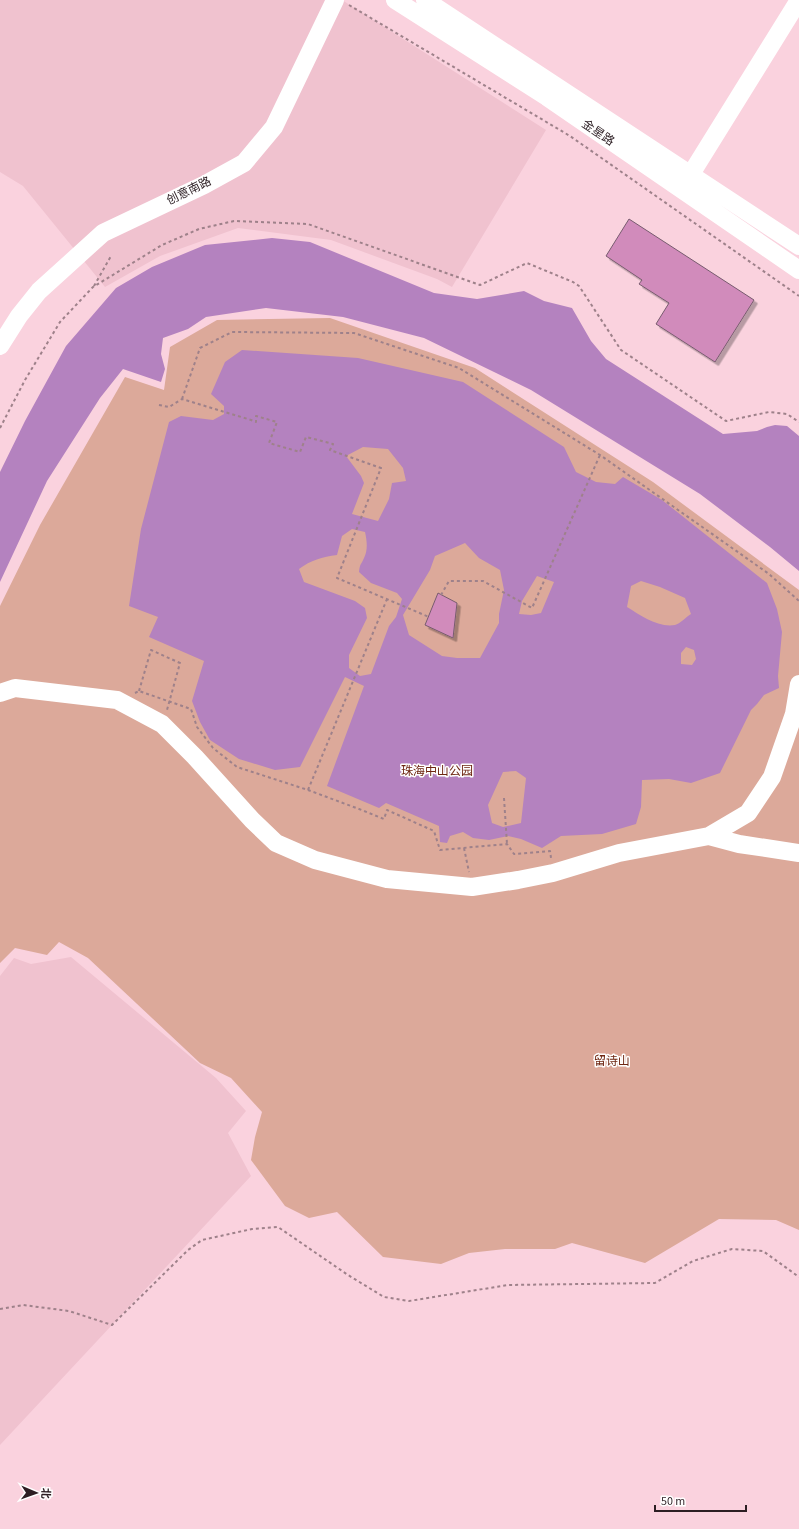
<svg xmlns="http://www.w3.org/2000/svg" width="799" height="1529" viewBox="0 0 799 1529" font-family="'Source Sans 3','Noto Sans SC',sans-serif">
  <defs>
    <filter id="shadow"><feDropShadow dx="3.5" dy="3.5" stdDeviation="0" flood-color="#0004"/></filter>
  </defs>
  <rect width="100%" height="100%" fill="#fad2de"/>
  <path fill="#f0c2cf" d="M0,0H342L546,130L452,287L437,279L331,240L238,228L160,256L105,287L23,186L0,172Z
    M71,957L216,1078L246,1111L228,1133L251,1176L0,1445V976L14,958L31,964Z"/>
  <path fill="#dca99a" d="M330,318L475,368L653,482L799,590V1230L776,1220L719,1219L645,1263L572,1243L555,1249H505L469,1253L441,1264L383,1257L337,1212L309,1218L285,1206L251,1160L255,1137L262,1112L231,1078L200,1063L88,958L59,942L47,955L15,948L0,963V606L40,525L125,377L164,390L170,347L217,320Z"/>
  <path fill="#b482bf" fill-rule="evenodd" d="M272,238L310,242L434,293L477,299L524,291L544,301L572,308L591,341L606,359L723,434L757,431L767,427L775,425L787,426L799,436V571L770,547L700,494L531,390L424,338L343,317L266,308L206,317L188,329L163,338L161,354L165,369L161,382L123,369L100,398L47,481L0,582V472L25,421L66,346L116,288L152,267L205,245Z
    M242,350L358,358L463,382L564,447L576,472L596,482L615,484L623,477L662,500L767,583L777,609L782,632L778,676L779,688L764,695L757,704L751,710L720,773L691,783L669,779L642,780L641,807L636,824L602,834L561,836L542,848L521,839L508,836L489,840L473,838L463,832L450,836L447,843L440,842L439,826L386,803L379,808L327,786L364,686L345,677L300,767L275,770L239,759L210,740L200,722L192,701L204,661L149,637L158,617L129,606L141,529L169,422L181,416L213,420L224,414V406L211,394L225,362ZM363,447L388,449L403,468L406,481L392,483L389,499L378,521L352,514L364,483L361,476L346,456ZM352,529L365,532C367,541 368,550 364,558C361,565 360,563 359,572L371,583L397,593L402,599L396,617L389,626L371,674L360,676L349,668V655L367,618L365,608L355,601L304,582L299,569C311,560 322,557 337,555L342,536ZM465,543L479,558L500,570L504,590L499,614V623L480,658H457L442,656L409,635L403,615L430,570L435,556ZM537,576L554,582L541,613L531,615L519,614L522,601ZM641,581L660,587L685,598L691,614C686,617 680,624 675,625C658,628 640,615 627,607L631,586ZM686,647L694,650L696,659L692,665L681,664V653ZM516,771L526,778L521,823L503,827L492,823L488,805L503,772Z"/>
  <path fill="#d18bbb" stroke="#785c6f" filter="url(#shadow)" d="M629,219L754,300L715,362L656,324L669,303L639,284L642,280L606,256Z
    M438,593L457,603L453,638L425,625Z"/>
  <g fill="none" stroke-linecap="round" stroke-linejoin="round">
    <path stroke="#9e818a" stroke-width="2" stroke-dasharray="3 3" stroke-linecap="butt" d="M349,5L570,136L799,296
      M94,286L111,256
      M182,399L200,348L232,332L354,333L459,368L600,455L769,574L799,601
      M159,405L169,407L182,399L251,420L256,422V416L277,422L269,443L300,452L306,437L333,444L330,450L381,468L337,578L429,617
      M0,428L25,380L60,322L93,287L162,245L199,229L234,221L308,224L480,285L527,263L573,282L579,286L621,350L726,421L769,412L787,414L799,422
      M441,595L449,581H483L532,608L600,455
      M139,691L151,650L180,663L167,710
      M135,693L139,691L191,709L197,727L213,748L237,767L308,790L359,809L384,819L387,810L434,831L440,850L507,844L514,854L550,851L551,858
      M308,790L387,599
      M504,798L507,844
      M464,848L469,872
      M0,1309L23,1305L69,1311L112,1325L188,1250L202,1240L252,1229L278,1227L348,1275L384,1297L409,1301L508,1285L655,1283L693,1261L732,1249L763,1251L799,1277"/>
    <path stroke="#fff" stroke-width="18" d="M395,0L547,97L799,270
      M425,0L799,246
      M683,183L691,174L799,0
      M0,346L19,316L39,291L103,233L204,185L244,163L274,127L335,0
      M0,693L15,688L117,700L162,724L195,757L252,820L276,843L315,860L387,879L472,887L518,880L553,873L619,853L709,836L739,844L799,853
      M709,836L748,813L772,777L794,714L799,684"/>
  </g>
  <g text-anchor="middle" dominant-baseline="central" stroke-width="3" stroke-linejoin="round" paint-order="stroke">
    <g font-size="12" fill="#2c1e23" stroke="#fff">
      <text transform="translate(598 133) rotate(34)">金星路</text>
      <text transform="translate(189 191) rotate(-26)">创意南路</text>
    </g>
    <g font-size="12" fill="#6e2611" stroke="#fff">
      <text x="437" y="771">珠海中山公园</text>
      <text x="612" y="1061">留诗山</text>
    </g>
  </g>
  <g transform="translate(36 1493) rotate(92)" stroke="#ffffff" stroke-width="3" paint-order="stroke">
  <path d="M0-3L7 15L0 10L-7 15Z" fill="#2c1e23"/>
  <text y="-6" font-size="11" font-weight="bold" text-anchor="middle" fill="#2c1e23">北</text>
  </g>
  <path d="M655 1505v6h91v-6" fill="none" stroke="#2c1e23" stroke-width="2"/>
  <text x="661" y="1505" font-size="12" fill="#2c1e23" stroke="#ffffff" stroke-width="3" paint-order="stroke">50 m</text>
</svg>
